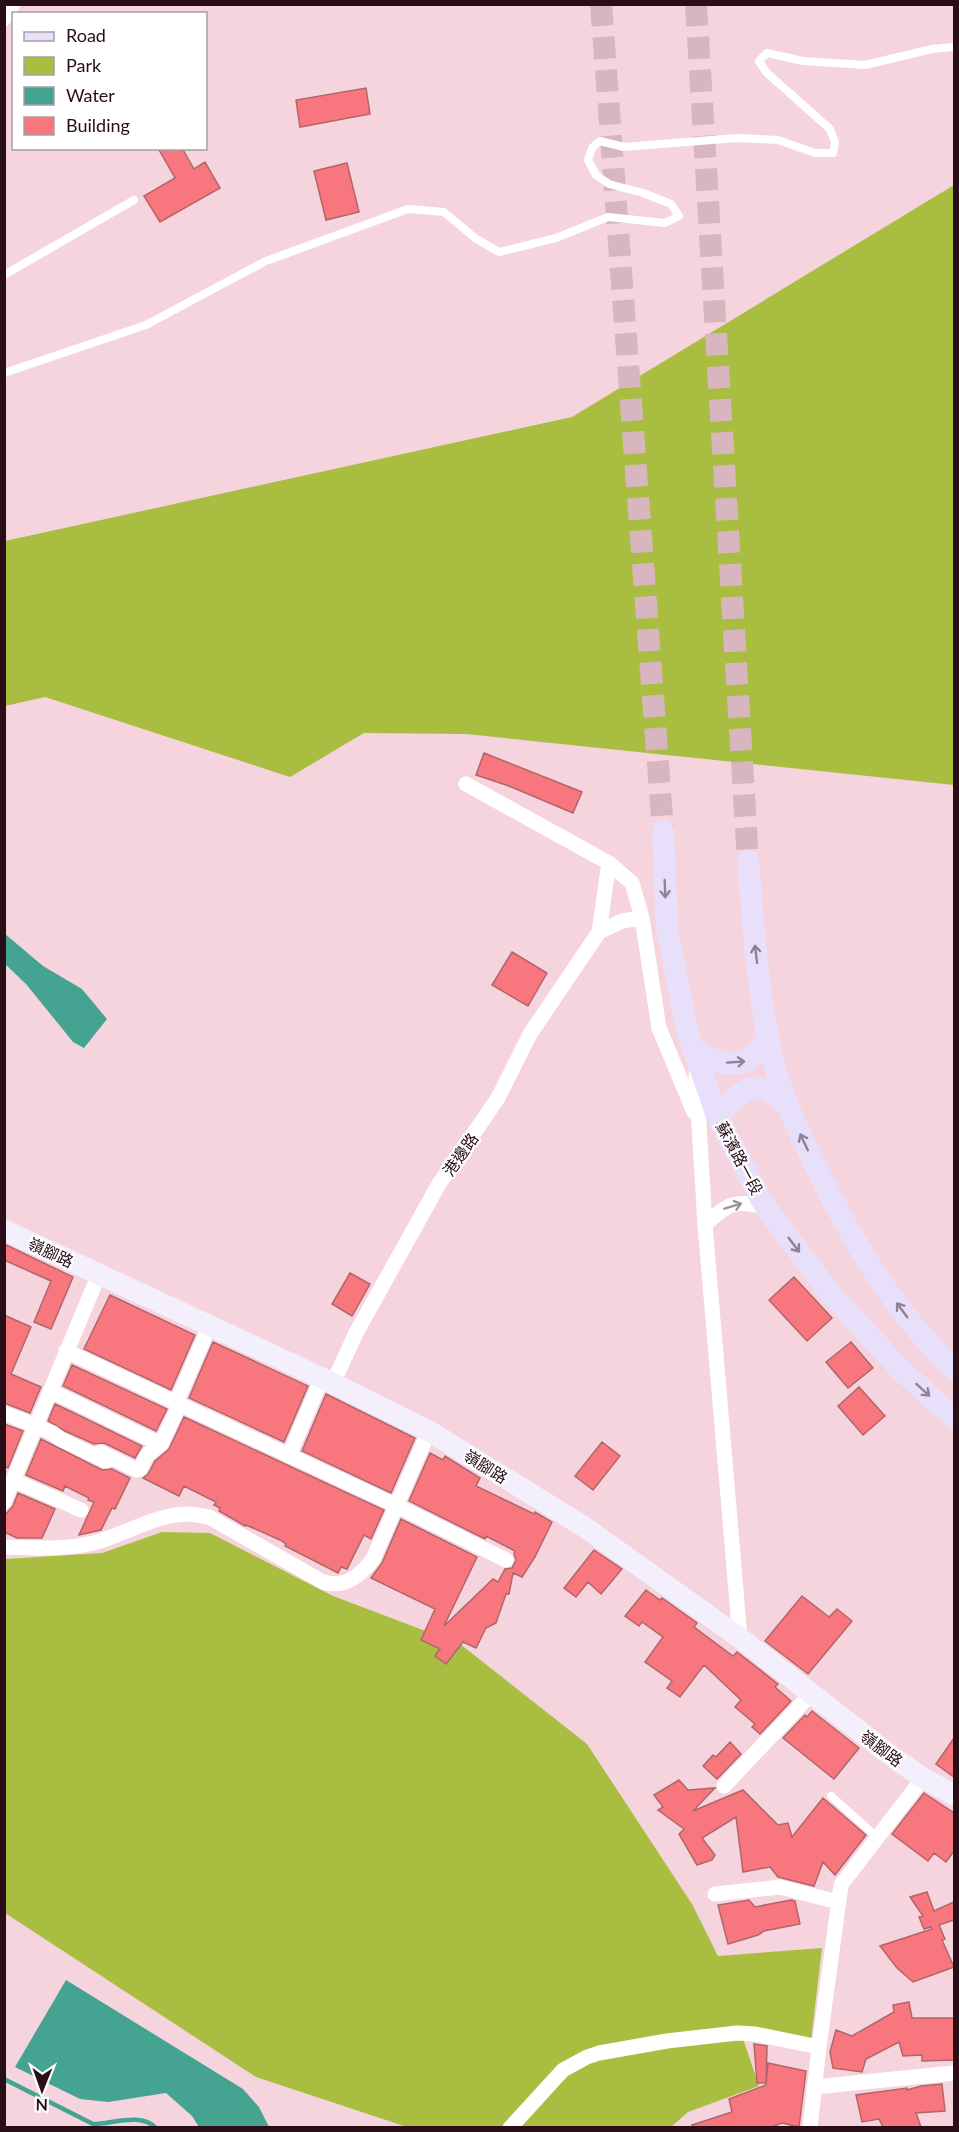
<svg xmlns="http://www.w3.org/2000/svg" width="959" height="2132" viewBox="0 0 959 2132" font-family="Lato,'Noto Sans TC',sans-serif">
  <rect width="100%" height="100%" fill="#f6d4de"/>
  <path fill="#a9be40" d="M954,185V785L466,734L364,733L290,777L45,697L5,706V541L572,417Z
    M162,1532L210,1533L333,1596L460,1644L587,1744L692,1904L718,1956L822,1948L811,2041L739,2027L759,2086L688,2112L671,2127L410,2128L256,2077L5,1913V1559L102,1553Z"/>
  <path fill="#44a491" d="M4,933L43,966L82,989L107,1019L84,1048L73,1042L26,984L5,964Z
    M66,1980L243,2089L259,2107L269,2127H199L192,2116L166,2093L108,2102L80,2099L15,2067Z"/>
  <g fill="none" stroke-linecap="round" stroke-linejoin="round">
    <path stroke="#44a491" stroke-width="4.5" d="M4,2079L93,2124C112,2124 141,2112 156,2128"/>
  </g>
  <path fill="#f8777e" stroke="#b26568" stroke-width="1.5" d="M366,88L370,114L300,127L296,100Z
    M158,148H182L194,169L205,162L220,188L160,222L144,196L175,178Z
    M347,163L359,212L326,220L314,171Z
    M484,753L582,792L573,813L509,786L476,775Z
    M512,952L547,973L528,1006L492,985Z
    M4,1244L73,1277L51,1329L34,1322L51,1281L4,1260Z
    M350,1273L370,1284L352,1316L332,1304Z
    M794,1277L832,1318L807,1341L769,1300Z
    M110,1295L195,1335L171,1390L84,1349Z
    M4,1315L31,1327L11,1374L41,1387L30,1413L4,1403Z
    M213,1342L308,1386L284,1442L189,1398Z
    M851,1342L873,1368L848,1388L826,1362Z
    M72,1365L167,1409L156,1431L63,1386Z
    M859,1387L885,1416L863,1435L838,1406Z
    M326,1394L415,1438L391,1493L302,1451Z
    M55,1404L74,1413L142,1446L135,1458L104,1443L94,1444L65,1431L48,1421Z
    M184,1417L384,1510L371,1539L364,1535L347,1569L341,1567L338,1573L285,1546L286,1544L280,1540L246,1525L245,1526L219,1511L220,1508L214,1505L216,1502L184,1486L179,1496L143,1478L148,1474L155,1461L169,1449Z
    M4,1424L23,1431L8,1468L4,1466Z
    M41,1439L102,1470L112,1469L130,1478L115,1509L112,1508L101,1530L79,1535L94,1502L88,1500L89,1498L65,1486L63,1491L26,1475Z
    M602,1442L620,1456L593,1490L575,1476Z
    M430,1453L443,1460L445,1456L480,1478L476,1486L534,1514L535,1512L552,1522L535,1557L522,1577L513,1573L509,1594H506L496,1623L486,1628L476,1648L463,1642L446,1664L435,1656L440,1649L421,1640L435,1609L371,1578L382,1563L401,1519L477,1557L444,1626L493,1579L498,1582L505,1569L512,1568L516,1560L514,1554L515,1551L486,1536L485,1539L409,1501Z
    M18,1493L55,1509L42,1538H17L4,1532V1516L13,1506Z
    M594,1550L622,1569L601,1594L588,1582L576,1597L564,1588Z
    M646,1590L660,1600L662,1598L697,1623L694,1627L733,1656L737,1652L778,1684L775,1687L791,1701L760,1734L752,1727L755,1724L735,1707L741,1700L704,1665L680,1697L667,1688L672,1681L645,1662L663,1637L642,1622L639,1626L625,1616Z
    M802,1596L829,1617L837,1609L852,1621L808,1674L765,1641Z
    M812,1711L859,1748L834,1779L783,1738L805,1715L807,1717Z
    M954,1738V1777L936,1764Z
    M730,1742L741,1754L717,1779L703,1766L713,1755L716,1757Z
    M679,1780L688,1790L715,1788L693,1811L743,1790L778,1825L788,1823L792,1837L823,1798L866,1835L835,1875L823,1862L814,1886L778,1877L770,1867L743,1872L736,1817L702,1838L715,1855L712,1860L697,1865L679,1834L684,1829L658,1810L663,1807L654,1795Z
    M924,1793L954,1813V1851L946,1862L934,1853L928,1861L892,1834Z
    M927,1892L934,1911L954,1902V1920L939,1925L945,1939L942,1940L954,1967L913,1982L897,1968L880,1946L932,1929L931,1927L924,1929L919,1917L923,1916L910,1897Z
    M749,1900L755,1907L791,1900L795,1901L800,1924L764,1931L758,1935L728,1944L718,1905Z
    M909,2002L912,2018H954V2060L922,2061V2055L903,2056L899,2042L866,2059L862,2072L833,2068L830,2052L836,2030L852,2036L894,2012L893,2005Z
    M754,2044L767,2046L766,2083H757Z
    M768,2063L806,2071L799,2127L782,2123L771,2127H693L692,2125L732,2112L729,2099L766,2085Z
    M942,2084L945,2111L916,2113L921,2127H883L879,2119L862,2122L856,2095L907,2088V2090L921,2086Z"/>
  <g fill="none" stroke-linecap="round" stroke-linejoin="round">
    <path stroke="#d7b6c0" stroke-width="22" stroke-dasharray="22 11" stroke-linecap="butt" d="M601,4L663,831
      M696,4L748,861"/>
    <path stroke="#fff" stroke-width="8" d="M4,275L134,200
      M4,373L146,325L266,261L408,209L444,212L475,238L499,252L556,238L608,217L665,223L679,216L671,204L643,193L609,184L596,175L588,160L592,148L600,141L624,147L737,138L778,140L815,153H833L835,142L830,129L766,72L759,61L767,53L803,61L865,65L932,49L954,47
      M831,1796L877,1837"/>
    <path stroke="#fff" stroke-width="15" d="M4,19L13,4
      M466,784L609,863L632,883L642,918L659,1028L694,1112
      M599,932L622,921L642,918
      M696,1074L705,1225L740,1638
      M705,1225C726,1204 737,1198 766,1208
      M66,1351L397,1506L506,1560
      M333,1383L356,1333L439,1184L498,1098L530,1034L599,932L609,863
      M50,1391C88,1408 123,1427 161,1444L180,1404
      M176,1403L210,1325
      M4,1413L53,1433L60,1439L106,1461
      M100,1452L137,1470L140,1469L147,1455L161,1444
      M289,1455L322,1378
      M13,1480L81,1510
      M4,1502L99,1274
      M4,1547C34,1548 63,1550 93,1543C124,1535 154,1515 186,1514C194,1514 202,1516 209,1517L323,1582C345,1589 361,1575 373,1559L429,1431
      M724,1786L811,1694
      M715,1894L780,1887L838,1902
      M814,2087L954,2073
      M510,2128L563,2070L587,2057L599,2053L667,2041L737,2033L755,2034L819,2047
      M810,2128L819,2047L841,1885L923,1778"/>
    <path stroke="#f3effd" stroke-width="21" d="M4,1230L322,1378L429,1431L583,1526L740,1638L894,1758L923,1778L954,1795"/>
    <path stroke="#e8e0fa" stroke-width="22" d="M663,831L667,928L687,1030L717,1116L766,1208L830,1293L901,1370L954,1418
      M748,861C754,931 758,1004 776,1072C784,1100 796,1126 809,1152C846,1230 891,1310 954,1369
      M695,1050C728,1069 748,1072 769,1036
      M717,1116C743,1089 754,1075 786,1104"/>
  </g>
  <defs><path id="oneway-shaft" d="M-6 0H5M1.5-3L5.5 0L1.5 3" fill="none" stroke-width="1.6" stroke-linecap="round" stroke-linejoin="round" transform="scale(1.5)"/></defs>
  <g stroke="#928194">
    <use href="#oneway-shaft" transform="translate(665 889) rotate(88)"/>
    <use href="#oneway-shaft" transform="translate(756 954) rotate(-97)"/>
    <use href="#oneway-shaft" transform="translate(736 1062) rotate(-4)"/>
    <use href="#oneway-shaft" transform="translate(804 1142) rotate(-115)"/>
    <use href="#oneway-shaft" transform="translate(794 1245) rotate(53)"/>
    <use href="#oneway-shaft" transform="translate(902 1310) rotate(-126)"/>
    <use href="#oneway-shaft" transform="translate(923 1390) rotate(42)"/>
  </g>
  <use stroke="#9f9297" href="#oneway-shaft" transform="translate(733 1206) rotate(-17)"/>
  <g text-anchor="middle" dominant-baseline="central" stroke-width="4.5" stroke-linejoin="round" paint-order="stroke">
    <g font-size="16" fill="#290d17" stroke="#fff">
      <text transform="translate(460 1154) rotate(-55)">港邊路</text>
      <text transform="translate(740 1158) rotate(62)">蘇濱路一段</text>
      <text transform="translate(51 1252) rotate(25)">嶺腳路</text>
      <text transform="translate(486 1466) rotate(32)">嶺腳路</text>
      <text transform="translate(882 1748) rotate(37)">嶺腳路</text>
    </g>
  </g>
  <rect width="959" height="2132" fill="none" stroke="#290d17" stroke-width="12"/>
  <rect x="12" y="12" width="195" height="138" fill="#ffffff" stroke="#a99ea2" stroke-width="1.5"/>
  <rect x="24" y="32" width="30" height="9" fill="#e8e0fa" stroke="#a99ea2" stroke-width="1.5"/>
  <text x="66" y="42" font-size="18" fill="#290d17">Road</text>
  <rect x="24" y="57" width="30" height="18" fill="#a9be40" stroke="#a99ea2" stroke-width="1.5"/>
  <text x="66" y="72" font-size="18" fill="#290d17">Park</text>
  <rect x="24" y="87" width="30" height="18" fill="#44a491" stroke="#a99ea2" stroke-width="1.5"/>
  <text x="66" y="102" font-size="18" fill="#290d17">Water</text>
  <rect x="24" y="117" width="30" height="18" fill="#f8777e" stroke="#a99ea2" stroke-width="1.5"/>
  <text x="66" y="132" font-size="18" fill="#290d17">Building</text>
  <g transform="translate(42 2090) rotate(181)" stroke="#ffffff" stroke-width="4.5" paint-order="stroke">
  <path d="M0-4.5L10 22L0 15L-10 22Z" fill="#290d17"/>
  <text y="-9" font-size="16" font-weight="bold" text-anchor="middle" fill="#290d17">N</text>
  </g>
</svg>
